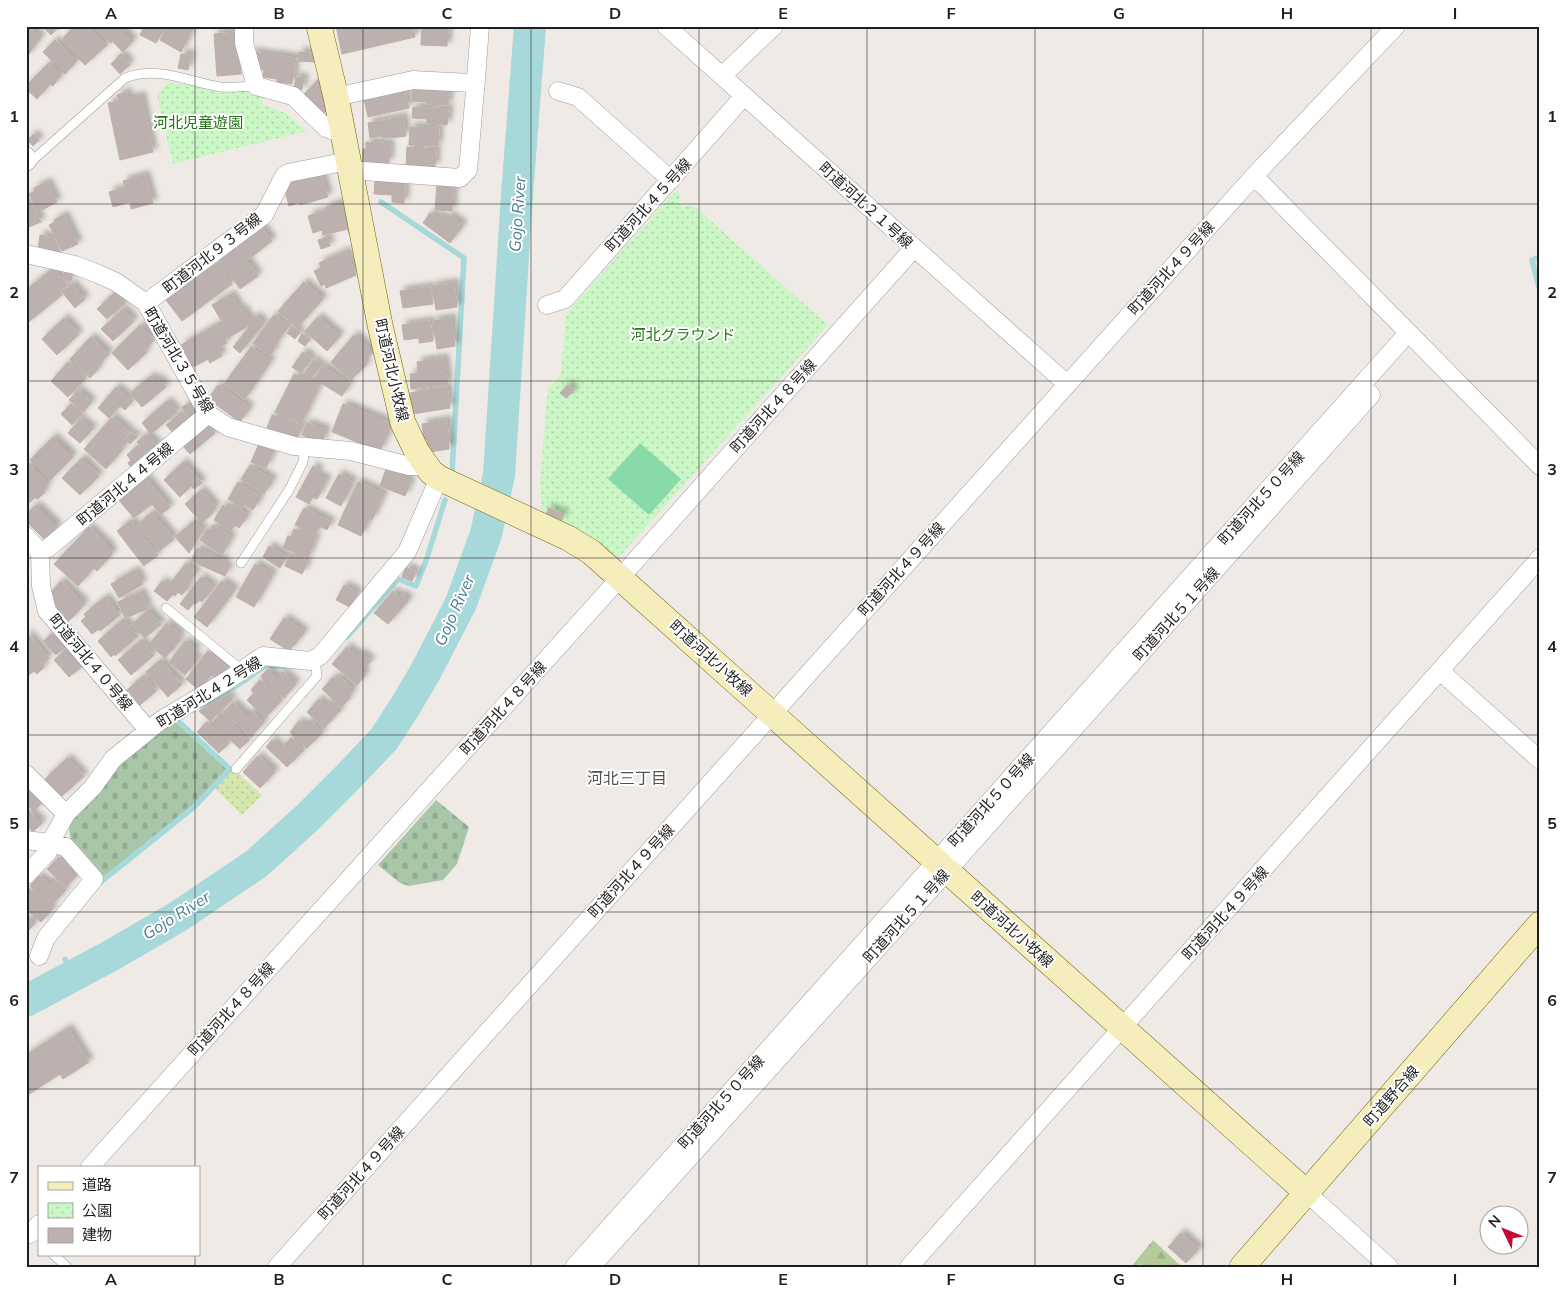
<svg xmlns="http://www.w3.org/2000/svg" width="1566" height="1293" viewBox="0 0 1566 1293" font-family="Mulish,'Noto Sans JP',sans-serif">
  <defs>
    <pattern id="grass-dots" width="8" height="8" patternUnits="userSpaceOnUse" patternTransform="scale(1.25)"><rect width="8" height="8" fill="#d5e6ae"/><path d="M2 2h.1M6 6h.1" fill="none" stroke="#b6c595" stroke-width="1.8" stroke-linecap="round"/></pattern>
    <pattern id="forest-firs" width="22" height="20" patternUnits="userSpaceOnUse" patternTransform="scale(1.25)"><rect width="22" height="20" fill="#b4cc9c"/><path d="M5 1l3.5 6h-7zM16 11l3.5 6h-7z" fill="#9aaf86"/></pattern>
    <pattern id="cemetery-stones" width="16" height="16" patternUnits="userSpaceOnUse" patternTransform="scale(1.25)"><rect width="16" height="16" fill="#a9c6a8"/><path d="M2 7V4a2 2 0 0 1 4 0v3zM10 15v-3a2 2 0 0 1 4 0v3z" fill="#91aa90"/></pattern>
    <pattern id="park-dots" width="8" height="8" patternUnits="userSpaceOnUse" patternTransform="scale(1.25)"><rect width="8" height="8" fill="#cbf6c5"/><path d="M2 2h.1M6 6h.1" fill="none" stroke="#aed2a9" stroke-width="1.8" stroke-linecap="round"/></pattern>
    <filter id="shadow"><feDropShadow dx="4.5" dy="-4.5" stdDeviation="2.5" flood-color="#0004"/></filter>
  </defs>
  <rect width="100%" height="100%" fill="#efeae5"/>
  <path fill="url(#grass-dots)" d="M233,768L262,795L242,815L215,788Z"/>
  <path fill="url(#forest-firs)" d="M1153,1240L1182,1267H1143L1139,1264L1137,1267H1131Z"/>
  <path fill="url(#cemetery-stones)" d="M174,720L227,769L192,806L101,879L71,842L68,823L115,765Z
    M436,800L469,827L457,864L443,880L409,886L400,883L378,865Z"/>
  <path fill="url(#park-dots)" d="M168,82L193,86L218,93L260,90L265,92L261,104L285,113L307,131L173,164L157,95Z
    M676,190L680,194V206H694L828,325L619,557L612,558L542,517L540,481L548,389L561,375L566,314Z"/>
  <path fill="#88daa9" d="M640,443L681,479L649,515L608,479Z"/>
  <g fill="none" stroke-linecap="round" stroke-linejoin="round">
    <path stroke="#a8d9da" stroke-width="5.5" d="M381,202L464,258L452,473
      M1540,257L1532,260L1540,291
      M347,637L398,579L416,586L427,558L445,500
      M201,706L244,681L266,665L285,667
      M97,885L194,807L230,769L177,720L182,717
      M65,959L72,976"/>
    <path stroke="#a8d9da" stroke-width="32" d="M26,1001L110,956L179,916L256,864L307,818L348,777L384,739L406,705L426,671L461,603L486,534L499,475L517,195L530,26"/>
  </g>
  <path fill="#bcb1af" stroke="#c0aea8" filter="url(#shadow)" d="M26,26L41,37L26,58Z
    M42,26H60L51,35Z
    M74,26H88L107,45L85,65L62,42L64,39L63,38Z
    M93,26H117L122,31L111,43Z
    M144,26H166L156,43L140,35Z
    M167,26H194L181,52L160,40Z
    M336,26H413L415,37L342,54Z
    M422,26H448L447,46L421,45Z
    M123,31L133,41L123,52L113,42Z
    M238,32L241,74L217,76L214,34Z
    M55,40L77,61L65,74L43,52Z
    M251,52L296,58L292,84L277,82V79L263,77L264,70L255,69Z
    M299,52L314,53V62L298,61Z
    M121,54L130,64L120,74L111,64Z
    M181,54L191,55L188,70L178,68Z
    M50,62L62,74L53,86L50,84L37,99L26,89V86Z
    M296,77L304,78L302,90L294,88Z
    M318,80L325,86L319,91L327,99L324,102L330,108L323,114L303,95Z
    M415,88L449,90L448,105L426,104L427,102L412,101V89Z
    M405,90L409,108L368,117L364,99Z
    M127,92L128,99L141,96L153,152L120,160L108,103L119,101L117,95Z
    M413,107L449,109L447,125L427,124V119L412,118Z
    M403,117L406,136L391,138V137L383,138L382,136L370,138L368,123Z
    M410,127L439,128L438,146L409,145Z
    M34,134L39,140L33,146L27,140Z
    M366,142L390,144L389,163L362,162L363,149H366Z
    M407,147L436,149L435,167L406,165Z
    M321,174L328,197L300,205L299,203L289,206L285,190L289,189L287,184Z
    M145,175L153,203L131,209L130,202L113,207L109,192L125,188L123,181Z
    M375,181L405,183L404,203L392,202V195L374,194Z
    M47,182L57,202L38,212L29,194L35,191L34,188Z
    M437,185L453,187L452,211L435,210Z
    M28,197L41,222L26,228V198Z
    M339,203V207L347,205L354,232L349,234L348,229L323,235L322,230L313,233L308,216L327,210L326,207Z
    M430,213L438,218L440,215L446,220L449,215L463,225L450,243L423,223Z
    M64,215L78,244L62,251L49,225L55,222L54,220Z
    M261,226L272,241L249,259L237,244Z
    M40,235L54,238L61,253L38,249Z
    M327,237L330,246L321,249L318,240Z
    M237,247L258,276L240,289L219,260Z
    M346,251L356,275L326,288L325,284L321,286L314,271L321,268L319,263Z
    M217,263L232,284L182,321L166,300Z
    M53,268L67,285L59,292L62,295L26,324V290Z
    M65,270L73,272L71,281L63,279Z
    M304,282L323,299L297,328L278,311Z
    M454,283L457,307L436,310L432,286Z
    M72,284L85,299L75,308L62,292Z
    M430,287L433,304L403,308L400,291Z
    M115,292L125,303L107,319L97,309Z
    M231,294L240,310L221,320L212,305Z
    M123,309L134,321L113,341L101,329Z
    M243,309L252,324L224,340L227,343L218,348L222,356L210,363L208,359L193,367L181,345Z
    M274,315L289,326L273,348L275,349L270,356L253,343Z
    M255,316L264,323L240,353L233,347L253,322L251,320Z
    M318,317L340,336L327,351L305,331Z
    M64,318L79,334L57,355L42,339Z
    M451,318L455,346L437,349L433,321Z
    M430,321L433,341L419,343V338L404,340L402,325Z
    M140,325L154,340L144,350L147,352L128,370L112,353Z
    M292,326L300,332L295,339L287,333Z
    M302,334L310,340L305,346L298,341Z
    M354,335L373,352L364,361L367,364L351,380L331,362Z
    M91,337L109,354L97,367L99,368L90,378L70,359Z
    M251,347L271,361L245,399L224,384Z
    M303,352L312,358L301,373L292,367Z
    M444,358L448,384L411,389L410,374L418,373L417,362Z
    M314,360L321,366L310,380L303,375Z
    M68,362L86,378L68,397L51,381Z
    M323,366L350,384L342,396L314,379Z
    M294,374L319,386L301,424L275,412Z
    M151,376L155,381L158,378L166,387L142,407L130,393Z
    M218,385L250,408L240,422L208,399Z
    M568,385L574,390L566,398L560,393Z
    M116,387L133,401L125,410L120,406L109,418L98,408Z
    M447,387L450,408L413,414L410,393Z
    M78,390L92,402L83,412L69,400Z
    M167,401L177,412L151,434L142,423Z
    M193,401L199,413L189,418L182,407Z
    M71,404L82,414L72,425L61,414Z
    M343,404L392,424L380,451L332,432Z
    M182,412L189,421L174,434L166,425Z
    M272,415L302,426L297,440L267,428Z
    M112,417L130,432L123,440L126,443L121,447L123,449L106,469L84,449Z
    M80,419L93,429L80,443L68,433Z
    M447,420L449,449L429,452L427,440H424L422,424Z
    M206,423L215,433L190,454L182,445Z
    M307,423L326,430L322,443L302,435Z
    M131,433L137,437L130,444L125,440Z
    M146,434L158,445L149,454L137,442Z
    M53,437L73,457L50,480L30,460Z
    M259,444L274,450L266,468L251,462Z
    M138,445L147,455L132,469L128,463L131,460L127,455Z
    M82,458L99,476L80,495L62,478Z
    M28,462L49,483L43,489L45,492L38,499L35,497L26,506V464Z
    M183,462L202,483L194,489L191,486L180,497L164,480Z
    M250,465L273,480L264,494L241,479Z
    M313,466L319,470L316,474L327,480L317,499L313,497L309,504L296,497Z
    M386,469L402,475L401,478L411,481L405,496L380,486Z
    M339,474L353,482L341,506L326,498Z
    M145,477L170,507L161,515L152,504L134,518L118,499Z
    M238,482L261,497L253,510L244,504L242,508L228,499Z
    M358,482L384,494L372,520L369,519L361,536L338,525Z
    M201,490L216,507L212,511L213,513L202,523L185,504Z
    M231,504L248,515L239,528L235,525L231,531L214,520L223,505L228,509Z
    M36,505L58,527L45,540L26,521V514Z
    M304,508L331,522L327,530L319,526L315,535L295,525Z
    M549,508L564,514L562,520L546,514Z
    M152,512L174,539L160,551L138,524Z
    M131,520L158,555L144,566L117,531Z
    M195,520L203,530L189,553L175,537Z
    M213,525L232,537L222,555L200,540L208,529L210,531Z
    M89,527L110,547L109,548L113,553L97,571L94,568L78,586L54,564Z
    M294,529L316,538L308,558L283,548L288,536L291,537Z
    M269,546L287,557L280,568L263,557Z
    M197,548L225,561L224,565L229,568L225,576L191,561Z
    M290,554L308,562L302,574L285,566Z
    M186,563L197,572L187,585L189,586L182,595L178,592L175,596L173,594L167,601L154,591L162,581L168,586Z
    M255,564L273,574L254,607L236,597Z
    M406,567L416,572L412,581L402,577Z
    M135,570L143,584L119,598L111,584Z
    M201,577L214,587L202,602L200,600L196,604L194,603L188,610L180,604Z
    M61,581L85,604L69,621L55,608L57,606L51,600L55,597L50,593Z
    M222,581L235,590L207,627L194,617Z
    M344,585L358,593L350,607L336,600Z
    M393,591L400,597L402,594L409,600L388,624L374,613Z
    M141,592L148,609L125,618L118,602Z
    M105,597L120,615L100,631L99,629L92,634L81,621L86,617L84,614Z
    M148,610L161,624L145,638L132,624Z
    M284,618L305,632L289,651L270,639Z
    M123,619L138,636L115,656L114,654L111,657L98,641Z
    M167,623L181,635L178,639L180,641L165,658L149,644Z
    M53,633L65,647L56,655L43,641Z
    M28,634L49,658L42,664L44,667L37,674L34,671L26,677V636Z
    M141,640L154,655L131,675L118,660Z
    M185,641L197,650L192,655L198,659L185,675L169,662Z
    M347,647L358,656L361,653L371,661L362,670L366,674L357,685L332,664Z
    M67,648L83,666L69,677L54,660Z
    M208,651L229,669L222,678L218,675L215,678L212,675L199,690L186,679Z
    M160,660L182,684L168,697L146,672Z
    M268,669L277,678L283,672L296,684L284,698L261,676Z
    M144,675L156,691L140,705L127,690Z
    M339,676L354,690L348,697L350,698L341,707L322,689L333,677L336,679Z
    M260,680L282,700L265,718L247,700L254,693L251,690Z
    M228,695L232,699L210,721L199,711Z
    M319,699L326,706L330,701L341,710L324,728L307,712Z
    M233,703L247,716L252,711L264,722L251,737L224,712Z
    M221,713L249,740L240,749L212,723Z
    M310,720L323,732L307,748L290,732L299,721L304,726Z
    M207,722L229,743L219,753L197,732Z
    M291,738L304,750L287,767L266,747L272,740L281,749Z
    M258,756L275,772L260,788L243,772Z
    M67,758L84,776L61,797L44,780Z
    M26,782L44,800L34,811L26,803Z
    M26,808L42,823L33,832L29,828L26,831Z
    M59,857L66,863L68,861L80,872L66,887L47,869Z
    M39,876L49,884L54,879L66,890L52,905L30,886Z
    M29,888L53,909L41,922L26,909L28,905L26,904V891Z
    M26,914L35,923L26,933Z
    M68,1028L89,1062L63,1079L60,1074L26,1096V1055Z
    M1181,1233L1199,1249L1186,1263L1168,1247Z"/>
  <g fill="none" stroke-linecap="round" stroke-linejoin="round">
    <defs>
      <path id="lane" d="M28,160L34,159L125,78C158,65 188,82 220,87C232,88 244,86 256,86
        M241,563L289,490L303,462L305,447
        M166,608L243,671
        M236,769L317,676L315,659
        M53,1254L67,1267"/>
      <path id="street" d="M244,26V43L256,86L293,96L326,128L343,134
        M666,26L1067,384
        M722,76L774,26
        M558,91L578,97L671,180
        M336,97L413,80L471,83L476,79L480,26
        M26,156L28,160L26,162
        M350,170L460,178L468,170L476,79
        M1254,176L1396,26
        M26,254L75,265L98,274L116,282L146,303L208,414L228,427L294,446L351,451L409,466H421L425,464
        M146,303L264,215L284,176L288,173L348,161
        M547,305L565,299L744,96
        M26,536L40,552L41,586L47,611L148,730
        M40,552L48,548L208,414
        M1440,671L1540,760
        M26,774L66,814
        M26,840L50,843L66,814L93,787L113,759L160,721L228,680L263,656L310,661L320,656L407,552L439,478
        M26,875L48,852L50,843L66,847L94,879L46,938L39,956
        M90,1167L645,550L914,248
        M1307,1193L1389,1267
        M30,1234L39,1224
        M277,1267L1254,176L1540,466
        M574,1267L1408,333
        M591,1267L947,871L1371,395L1361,386
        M909,1267L1540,558"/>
      <path id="secondary" d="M319,26L336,97L380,325L403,423L417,452L431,472L439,478L568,538L591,552L1307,1193
        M1242,1267L1540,924"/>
    </defs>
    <use href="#lane" stroke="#9c9c9c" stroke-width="10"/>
    <use href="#street" stroke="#9c9c9c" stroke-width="19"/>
    <use href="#secondary" stroke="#70660b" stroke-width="26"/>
    <use href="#lane" stroke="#fff" stroke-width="9"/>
    <use href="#street" stroke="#fff" stroke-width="18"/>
    <use href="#secondary" stroke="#f6edbc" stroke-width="25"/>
  </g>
  <path fill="none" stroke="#1f1f1f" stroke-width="1" stroke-opacity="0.55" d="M195,26V1167M363,26V1267M531,26V1267M699,26V1267M867,26V1267M1035,26V1267M1203,26V1267M1371,26V1267M26,204H1540M26,381H1540M26,558H1540M26,735H1540M26,912H1540M26,1089H1540M195,1254V1267"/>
  <g text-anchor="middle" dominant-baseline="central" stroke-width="4" stroke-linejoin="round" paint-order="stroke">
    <g font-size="15" fill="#1f7712" stroke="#fff">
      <text x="198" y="122">河北児童遊園</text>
      <text x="683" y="334">河北グラウンド</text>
    </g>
    <g font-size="15" fill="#1f1f1f" stroke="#fff">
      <text transform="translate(648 205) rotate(-48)">町道河北４５号線</text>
      <text transform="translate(866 205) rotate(42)">町道河北２１号線</text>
      <text transform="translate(212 253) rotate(-38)">町道河北９３号線</text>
      <text transform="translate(1171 268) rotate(-48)">町道河北４９号線</text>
      <text transform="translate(179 360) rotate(59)">町道河北３５号線</text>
      <text transform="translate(392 370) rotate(77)">町道河北小牧線</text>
      <text transform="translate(773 406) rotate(-48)">町道河北４８号線</text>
      <text transform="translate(125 484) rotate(-40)">町道河北４４号線</text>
      <text transform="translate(1261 498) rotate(-48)">町道河北５０号線</text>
      <text transform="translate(901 569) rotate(-48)">町道河北４９号線</text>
      <text transform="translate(1176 614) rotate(-48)">町道河北５１号線</text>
      <text transform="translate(711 658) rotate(42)">町道河北小牧線</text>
      <text transform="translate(91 662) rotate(50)">町道河北４０号線</text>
      <text transform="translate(209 692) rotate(-32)">町道河北４２号線</text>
      <text transform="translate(503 708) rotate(-48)">町道河北４８号線</text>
      <text transform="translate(991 800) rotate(-48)">町道河北５０号線</text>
      <text transform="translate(631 871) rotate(-48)">町道河北４９号線</text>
      <text transform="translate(1225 913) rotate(-48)">町道河北４９号線</text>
      <text transform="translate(906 916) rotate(-48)">町道河北５１号線</text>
      <text transform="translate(1012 929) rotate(42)">町道河北小牧線</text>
      <text transform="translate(231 1009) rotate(-48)">町道河北４８号線</text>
      <text transform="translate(1391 1096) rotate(-49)">町道野合線</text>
      <text transform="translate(721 1102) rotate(-48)">町道河北５０号線</text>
      <text transform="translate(361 1173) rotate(-48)">町道河北４９号線</text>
    </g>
    <g font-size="16" font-style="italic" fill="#477c92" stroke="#fff">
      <text transform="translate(517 214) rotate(-86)">Gojo River</text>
      <text transform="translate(454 610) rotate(-66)">Gojo River</text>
      <text transform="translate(176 915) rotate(-32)">Gojo River</text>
    </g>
    <g font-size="16" fill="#525252" stroke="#fff">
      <text x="627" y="778">河北三丁目</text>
    </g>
  </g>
  <rect width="1566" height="1293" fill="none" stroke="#ffffff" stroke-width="55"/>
  <rect x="38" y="1166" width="162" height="90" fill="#ffffff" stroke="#a5a5a5"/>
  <rect x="48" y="1182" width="25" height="8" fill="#f6edbc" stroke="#a5a5a5"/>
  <text x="82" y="1190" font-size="15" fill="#1f1f1f">道路</text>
  <rect x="48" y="1203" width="25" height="15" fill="url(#park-dots)" stroke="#a5a5a5"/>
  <text x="82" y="1216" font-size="15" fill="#1f1f1f">公園</text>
  <rect x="48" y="1228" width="25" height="15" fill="#bcb1af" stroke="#a5a5a5"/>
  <text x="82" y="1240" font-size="15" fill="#1f1f1f">建物</text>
  <g transform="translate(1504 1230) rotate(313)"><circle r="24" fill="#ffffff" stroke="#a5a5a5"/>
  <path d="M0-4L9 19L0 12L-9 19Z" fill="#c20b32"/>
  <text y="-8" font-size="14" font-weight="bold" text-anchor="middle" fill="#1f1f1f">N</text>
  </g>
  <rect x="28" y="28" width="1510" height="1238" fill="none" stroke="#1f1f1f" stroke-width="2"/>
  <g font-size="16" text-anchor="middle" font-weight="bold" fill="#1f1f1f">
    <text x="111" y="19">A</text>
    <text x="279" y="19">B</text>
    <text x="447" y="19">C</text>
    <text x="615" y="19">D</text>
    <text x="783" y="19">E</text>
    <text x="951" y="19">F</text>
    <text x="1119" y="19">G</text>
    <text x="1287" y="19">H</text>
    <text x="1455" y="19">I</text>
    <text x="14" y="122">1</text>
    <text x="1552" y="122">1</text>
    <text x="14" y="298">2</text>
    <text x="1552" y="298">2</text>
    <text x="14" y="475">3</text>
    <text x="1552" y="475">3</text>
    <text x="14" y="652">4</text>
    <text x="1552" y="652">4</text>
    <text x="14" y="829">5</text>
    <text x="1552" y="829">5</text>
    <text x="14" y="1006">6</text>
    <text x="1552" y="1006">6</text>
    <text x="14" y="1183">7</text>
    <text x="1552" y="1183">7</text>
    <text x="111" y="1285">A</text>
    <text x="279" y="1285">B</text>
    <text x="447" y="1285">C</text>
    <text x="615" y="1285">D</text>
    <text x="783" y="1285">E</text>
    <text x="951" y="1285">F</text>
    <text x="1119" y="1285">G</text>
    <text x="1287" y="1285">H</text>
    <text x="1455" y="1285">I</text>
  </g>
</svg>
